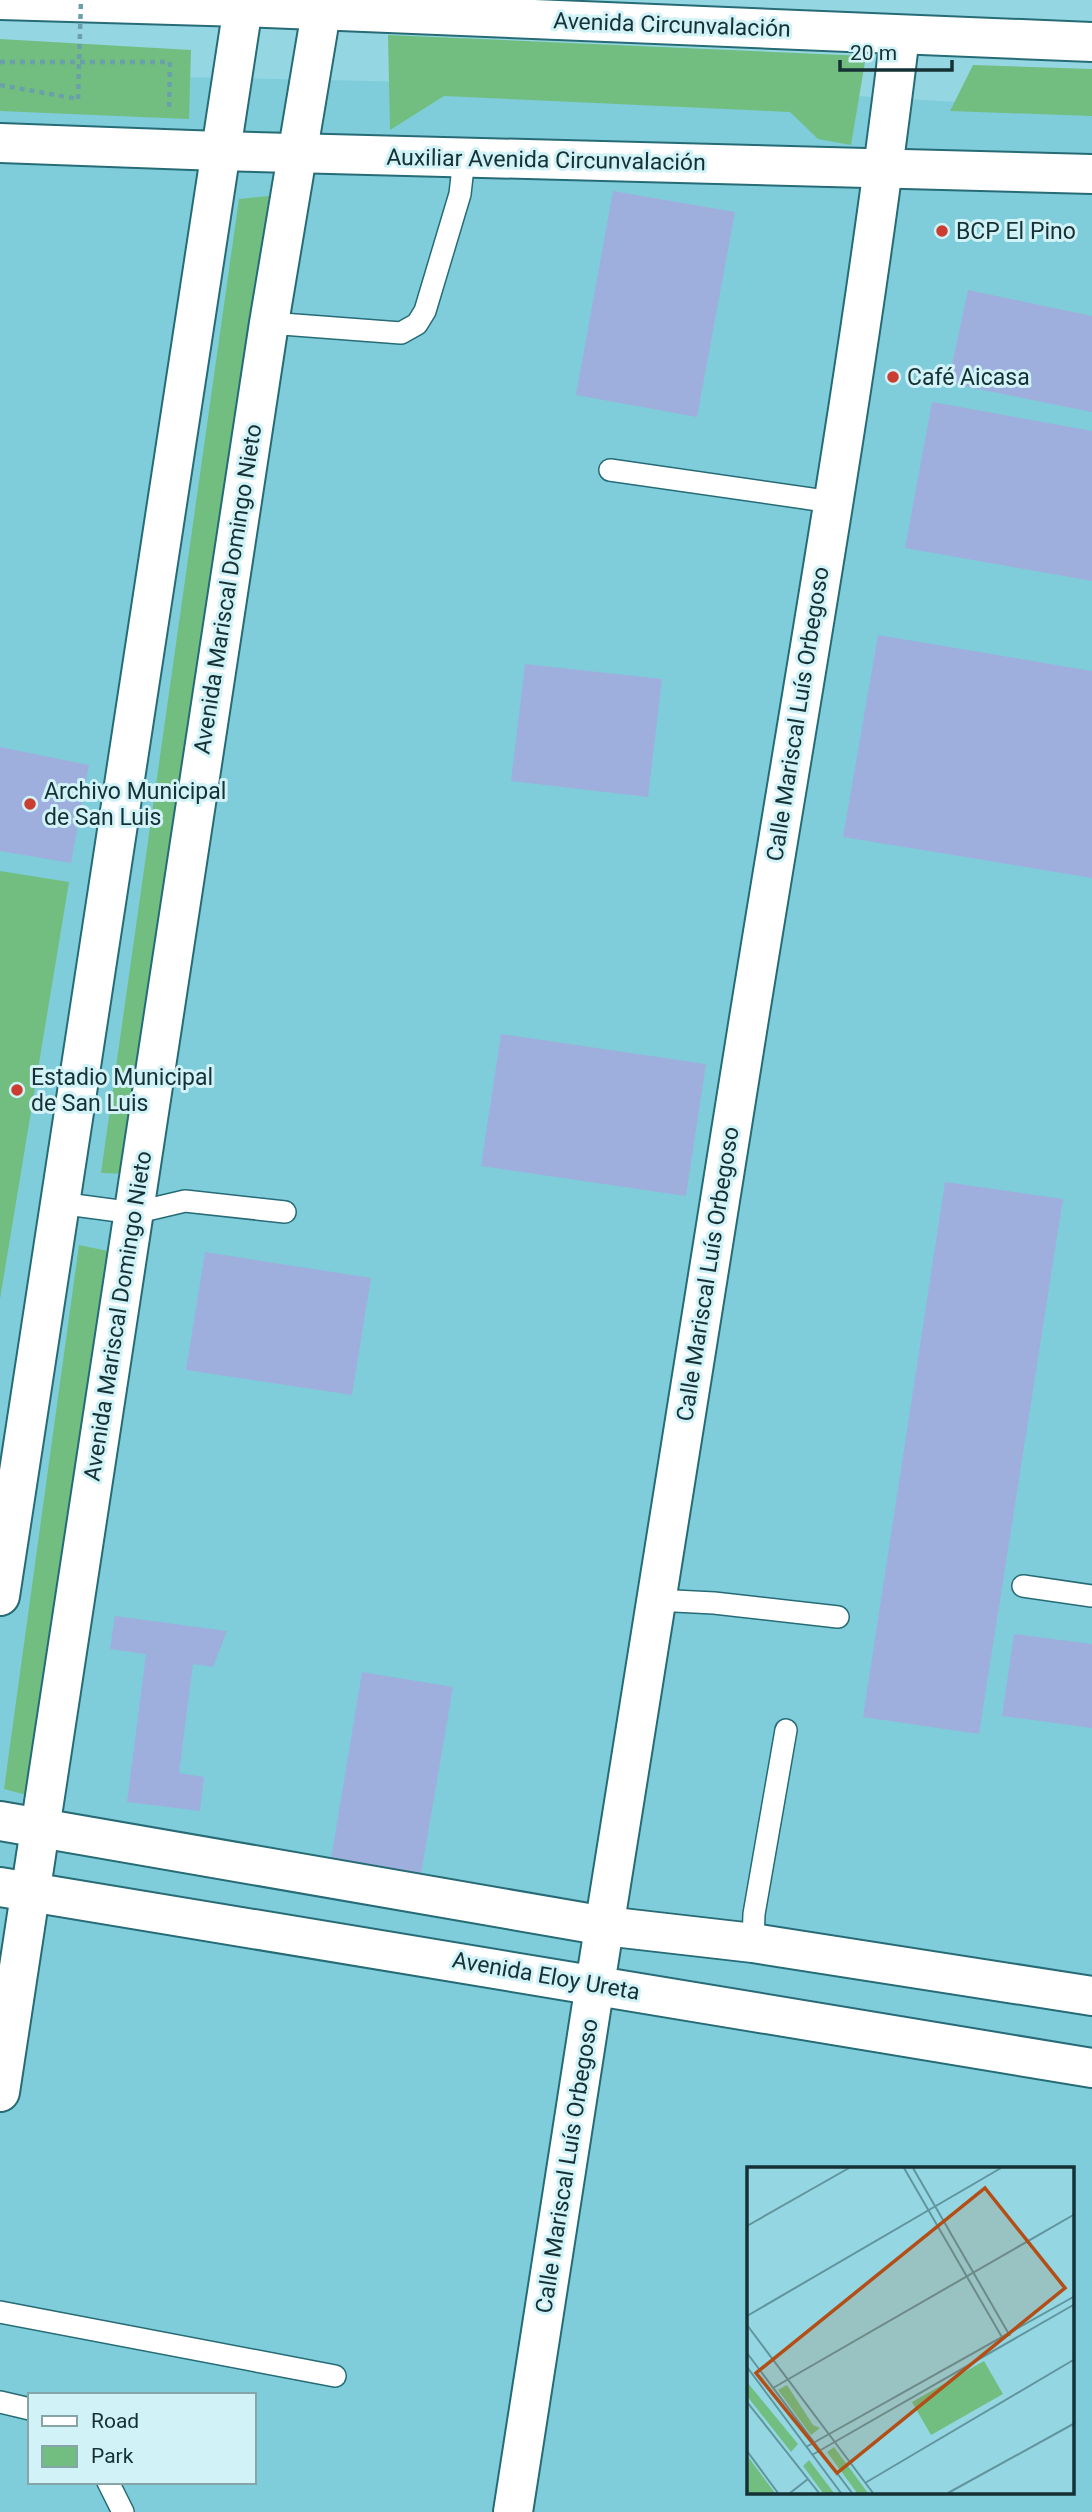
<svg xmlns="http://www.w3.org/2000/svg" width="1092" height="2512" viewBox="0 0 1092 2512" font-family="Roboto,sans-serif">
  <rect width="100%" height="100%" fill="#94d7e2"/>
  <path fill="#7fcdda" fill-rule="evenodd" d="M0,73L738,89L1092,110V2512H0ZM749,2169H1073V2493H749ZM30,2395H254V2482H30Z"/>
  <path fill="#71be80" d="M388,35L866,56L851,145L818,139L790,112L444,96L390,130Z
    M0,39L191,50L189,119L0,111Z
    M973,65L1092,69V116L950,111Z
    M269,196L131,1174L101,1173L239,199Z
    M0,871L69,882L0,1299Z
    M79,1245L122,1254L38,1798L4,1789Z"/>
  <path fill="#9eafdd" d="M613,191L735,212L697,417L576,395Z
    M968,290L1092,316V412L948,383Z
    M932,402L1092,431V581L905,548Z
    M878,635L1092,671V878L843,837Z
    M525,664L662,679L648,797L511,781Z
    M0,747L89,765L71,863L0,851Z
    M501,1034L706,1064L686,1196L481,1166Z
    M945,1182L1063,1199L979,1734L863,1717Z
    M205,1252L371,1278L352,1395L186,1370Z
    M115,1616L227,1631L213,1667L193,1664L179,1773L204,1777L200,1811L127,1802L146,1654L110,1649Z
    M1014,1634L1092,1644V1728L1002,1716Z
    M362,1672L453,1687L421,1874L331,1859Z"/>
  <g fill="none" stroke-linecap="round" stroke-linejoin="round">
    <defs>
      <path id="service" d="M269,323L401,333L417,324L425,311L460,194L464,158
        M610,470L832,502
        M59,1203L134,1213L185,1201L285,1212
        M1023,1586L1092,1596
        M655,1600L714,1603L838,1617
        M753,1943L754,1914L786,1730
        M0,2312L335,2376
        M0,2402L30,2409
        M108,2482L123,2512"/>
      <path id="minor" d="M513,2512C589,2018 667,1525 747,1031C800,700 860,369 900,35"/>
      <path id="tertiary" d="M0,143L219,151L1092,174
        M0,1821L605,1926L753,1943L1092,1996
        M0,1887L1092,2068"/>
      <path id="secondary" d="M0,1596L244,0
        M0,2092L269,323L323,0"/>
      <path id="primary" d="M0,0L243,7L1092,42"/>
    </defs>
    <use href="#service" stroke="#266b75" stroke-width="24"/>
    <use href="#minor" stroke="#266b75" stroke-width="42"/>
    <use href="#tertiary" stroke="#266b75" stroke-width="42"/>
    <use href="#secondary" stroke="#266b75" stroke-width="42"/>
    <use href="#primary" stroke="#266b75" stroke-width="42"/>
    <path stroke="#6aa0a9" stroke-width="4.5" stroke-dasharray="5 5" stroke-linecap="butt" d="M0,62H170L169,110
      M0,85L78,99"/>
    <use href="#service" stroke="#fff" stroke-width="21"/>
    <use href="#minor" stroke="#fff" stroke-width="38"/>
    <use href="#tertiary" stroke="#fff" stroke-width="38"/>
    <use href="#secondary" stroke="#fff" stroke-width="38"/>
    <use href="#primary" stroke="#fff" stroke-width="38"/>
    <path stroke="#6aa0a9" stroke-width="4.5" stroke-dasharray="5 5" stroke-linecap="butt" d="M78,99L81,0"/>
  </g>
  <g fill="#ca3d30" stroke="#d1f2f7" stroke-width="2.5">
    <circle cx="942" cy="231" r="7"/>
    <circle cx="893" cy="377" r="7"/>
    <circle cx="30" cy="804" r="7"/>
    <circle cx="17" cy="1090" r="7"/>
  </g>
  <g text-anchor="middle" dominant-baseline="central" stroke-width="6" stroke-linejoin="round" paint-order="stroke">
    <g font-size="23" fill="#153135" stroke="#d1f2f7">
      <text transform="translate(672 25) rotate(2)">Avenida Circunvalación</text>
      <text transform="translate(546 160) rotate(1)">Auxiliar Avenida Circunvalación</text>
      <text transform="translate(228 589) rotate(-81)">Avenida Mariscal Domingo Nieto</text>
      <text transform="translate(798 714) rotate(-81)">Calle Mariscal Luís Orbegoso</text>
      <text transform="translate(708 1274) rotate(-81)">Calle Mariscal Luís Orbegoso</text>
      <text transform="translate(118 1316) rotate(-81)">Avenida Mariscal Domingo Nieto</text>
      <text transform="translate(546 1976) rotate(10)">Avenida Eloy Ureta</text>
      <text transform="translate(567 2166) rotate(-81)">Calle Mariscal Luís Orbegoso</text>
    </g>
    <g font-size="23" fill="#153135" stroke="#d1f2f7" text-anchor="start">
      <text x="956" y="231">BCP El Pino</text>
      <text x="907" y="377">Café Aicasa</text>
      <text x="44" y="791">Archivo Municipal<tspan x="44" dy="26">de San Luis</tspan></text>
      <text x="31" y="1077">Estadio Municipal<tspan x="31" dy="26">de San Luis</tspan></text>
    </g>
  </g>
  <g transform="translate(747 2167)">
    <rect width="327" height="327" fill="#94d7e2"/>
    <path d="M237,194L256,227L184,268L165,235ZM0,215L51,277L44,285L0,229ZM40,218L66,258L73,261L64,268L31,223ZM87,280L121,326H110L80,285ZM2,291L28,326H0ZM62,293L87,326H76L56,299Z" fill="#71be80"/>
    <path fill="none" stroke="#61959d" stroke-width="2" d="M157,1L256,172M166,1L263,169M0,59L102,1M0,149L254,1M0,158L126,326M0,186L105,326M0,200L94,326M26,221L328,47M0,235L72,326M59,280L328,129M0,284L31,326M65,288L328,137M118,316L328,192M43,326L61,312M201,326L328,256"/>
    <path fill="#b34f16" fill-opacity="0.15" stroke="#b34f16" stroke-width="3.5" d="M238,21L318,121L90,306L9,206Z"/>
    <rect width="327" height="327" fill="none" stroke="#153135" stroke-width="3.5"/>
  </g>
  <rect x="28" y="2393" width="228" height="91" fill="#d1f2f7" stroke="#86a5a9" stroke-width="2"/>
  <rect x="42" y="2416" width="35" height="10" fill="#ffffff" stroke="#86a5a9" stroke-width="2"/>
  <text x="91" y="2428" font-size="21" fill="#153135">Road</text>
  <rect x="42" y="2446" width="35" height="21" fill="#71be80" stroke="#86a5a9" stroke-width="2"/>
  <text x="91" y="2463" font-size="21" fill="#153135">Park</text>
  <path d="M840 60v10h112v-10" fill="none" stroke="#153135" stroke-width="3.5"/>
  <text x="850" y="60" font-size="21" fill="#153135" stroke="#d1f2f7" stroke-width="5" paint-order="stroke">20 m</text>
</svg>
